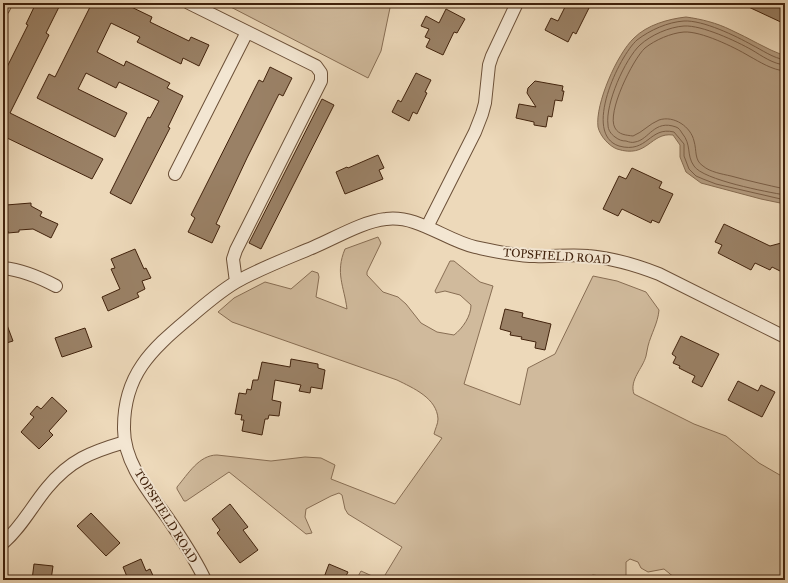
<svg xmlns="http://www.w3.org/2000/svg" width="788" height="583" viewBox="0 0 788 583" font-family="'IM FELL Great Primer',serif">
  <rect width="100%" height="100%" fill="#edd9ba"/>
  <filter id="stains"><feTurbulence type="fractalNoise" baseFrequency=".005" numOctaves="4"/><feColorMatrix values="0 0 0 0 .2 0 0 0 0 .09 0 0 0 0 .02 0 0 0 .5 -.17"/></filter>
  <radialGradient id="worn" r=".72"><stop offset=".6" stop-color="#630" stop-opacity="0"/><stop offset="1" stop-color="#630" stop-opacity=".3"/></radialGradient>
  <path fill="#d0ba9c" stroke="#886e54" d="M223,3H391L381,51L368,78Z
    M378,237L381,243L367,272V275L383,292L398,297L406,304L421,323L437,332L454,335C463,328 471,316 471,305L460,295L445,291L436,293L435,291L450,261H454L480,282L493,286L464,384L520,405L528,368L555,354L593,276L617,281L646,292L659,310C658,323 651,334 648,346C647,349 647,353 646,356C643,368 629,380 634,394L694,424L726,436L759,463L785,478V580H691L685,578H675L664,569L648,572L641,568L638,562L630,559L626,562V575L623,579H620L593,575L580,580H382L402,547L348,514L345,509L342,495L339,493L331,496L306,509L305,517L312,533L306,534L229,472L186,501H184L177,489V487C188,474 199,455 217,455L271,461L305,457L321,458L335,465L331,479L395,504L442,438L434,434C435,429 438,424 438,419C437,398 413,388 397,380L232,322L218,312L234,298L265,282L291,289L312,271L318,273L319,277L316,297L347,309C344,286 335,273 345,249Z
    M361,571L381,580H356Z"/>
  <path fill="#b39b7f" stroke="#856b51" d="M686,17C701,19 717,23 731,30C749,38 766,49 785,56V204L761,199L701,183L686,172L680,157V145L673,135C650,132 648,159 617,149C609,146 600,136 598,127C595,104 617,54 634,38C647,25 668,19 686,17Z"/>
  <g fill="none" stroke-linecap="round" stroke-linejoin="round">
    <path stroke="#7a5e46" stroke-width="1" d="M785,60C773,58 762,50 752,45C736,36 703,20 684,21C668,22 650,30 637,40C619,56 582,134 619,146C648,154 649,126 674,132L684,144V156L689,169L696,176L703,179L716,184L785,200
      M785,65C773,64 762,56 752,50C736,41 702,25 684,26C669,27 651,35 640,45C625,59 605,104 608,125C608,130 611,134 615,137C619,140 622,141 626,141C629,142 632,143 635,142C649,140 654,119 676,127C679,128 680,130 682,133C692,145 686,155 694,166C703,180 767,192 785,195
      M785,71C772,70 760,62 749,56C734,47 701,31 684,32C671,33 655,40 645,48C633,59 606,113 615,128C619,135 626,135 633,136C643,132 649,124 659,120C674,115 691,127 694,141C697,151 694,160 703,166C710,172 722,174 731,176C749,181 767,185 785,189"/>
  </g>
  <path fill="#9a8166" stroke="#41220c" d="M36,3H61L46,33L49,35L10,113L103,159L92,179L3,136V75L28,25L26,24Z
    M92,3H123L152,17L150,22L189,41L191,37L209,45L199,66L183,58L181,64L137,42L140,37L111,23L97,52L124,66L126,61L170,83L167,88L183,96L168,127L170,128L131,204L110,193L148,117L150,118L159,101L119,82L116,88L86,73L78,89L127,113L115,137L37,98L49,74L55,77Z
    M567,3H579L589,8L576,34L573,32L568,42L545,30L551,18L558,21Z
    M740,3H785V24Z
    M446,9L465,19L457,33L454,32L443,55L426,47L430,39L425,37L429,29L421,26L426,16L439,23Z
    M270,67L292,78L283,96L279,94L247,158L216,224L220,226L212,243L188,232L195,218L191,215L259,80L263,82Z
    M416,73L431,80L425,92L427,93L417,114L413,112L409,121L392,112L398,100L401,102Z
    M535,81L563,86L562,91H564L562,101L555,100L552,117L548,116L546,127L534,125V122L516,118L519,104L536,107L527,93L528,88Z
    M322,99L334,105L261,249L249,243Z
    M378,155L384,168L379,170L383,179L345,194L336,172L347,167L348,168Z
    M632,168L662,182L659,188L673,194L659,223L652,220L651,223L622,209L618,216L603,209L619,176L626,179Z
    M31,203V206L42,212L40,216L58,224L51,238L33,229L19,230V232L8,233V231H3V213H7L6,205Z
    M724,224L770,246L785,242V261L780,271L772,267L770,270L755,263L751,270L718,253L722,245L715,242Z
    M135,249L144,269L146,268L151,278L142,281L145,289L137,293L139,297L108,311L102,297L120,289L111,269L115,268L111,259Z
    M505,309L523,313L522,317L551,324L545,350L535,348L536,342L521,339L522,337L510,335L511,332L500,329Z
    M4,317L13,341L3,344V318Z
    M85,328L92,347L62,357L55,338Z
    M681,336L719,354L702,387L692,382L695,376L679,368L680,366L673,363L676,357L672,354Z
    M291,359L318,364V368L325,370L322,389L311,387L310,393L299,391L301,385L275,380L272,400L281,402L279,416L269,415L268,419H265L262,435L242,431L244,420H241L242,415L235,414L239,393L246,394L247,389L251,390L253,380H258L262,362L290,367Z
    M738,381L758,391L761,385L775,392L762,417L728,400Z
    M52,397L67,411L49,431L53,435L39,449L21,432L34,417L30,414L37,406L41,409Z
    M230,504L248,527L243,530L258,550L240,563L217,533L220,530L212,519Z
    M91,513L120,543L106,556L77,526Z
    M141,559L146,571L150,569L155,580H126L128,579L123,567Z
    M34,564L53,566L51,580H32Z
    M329,564L348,572L344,580H323Z"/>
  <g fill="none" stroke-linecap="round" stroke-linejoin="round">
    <defs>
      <path id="minor" d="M189,3L316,66L321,73V81L236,250L233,259L236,282
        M3,9L6,3
        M175,174L247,32
        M427,227L475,132L482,114L485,103L489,65L492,56L517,3
        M3,268C23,270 39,277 56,286
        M3,543C21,528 32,506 47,488C70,460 91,452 125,442
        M205,580C195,558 181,538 167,517C148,491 123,461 124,427C124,375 151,350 188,319C203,306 219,292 236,282C261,268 288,258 314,247C335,238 364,221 386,219C418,215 445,240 475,247C494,251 515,256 535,256C553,257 570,254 588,256C612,258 636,265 659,274L785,337"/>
    </defs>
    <use href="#minor" stroke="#6c5038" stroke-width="14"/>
    <use href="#minor" stroke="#f3e6d2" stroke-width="12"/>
  </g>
  <g text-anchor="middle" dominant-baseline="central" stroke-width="4" stroke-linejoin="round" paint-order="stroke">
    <g font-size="12" fill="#41220c" stroke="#f3e6d2">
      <text transform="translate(557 256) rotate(4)">TOPSFIELD ROAD</text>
      <text transform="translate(166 516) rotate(58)">TOPSFIELD ROAD</text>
    </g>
  </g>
  <rect width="788" height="583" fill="none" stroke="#edd9ba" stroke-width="16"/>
  <rect x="4" y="4" width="780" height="575" fill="none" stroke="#41220c" stroke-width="2"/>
  <rect x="8" y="8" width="772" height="567" fill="none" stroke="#41220c"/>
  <rect width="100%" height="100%" filter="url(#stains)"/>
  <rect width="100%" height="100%" fill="url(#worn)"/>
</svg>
